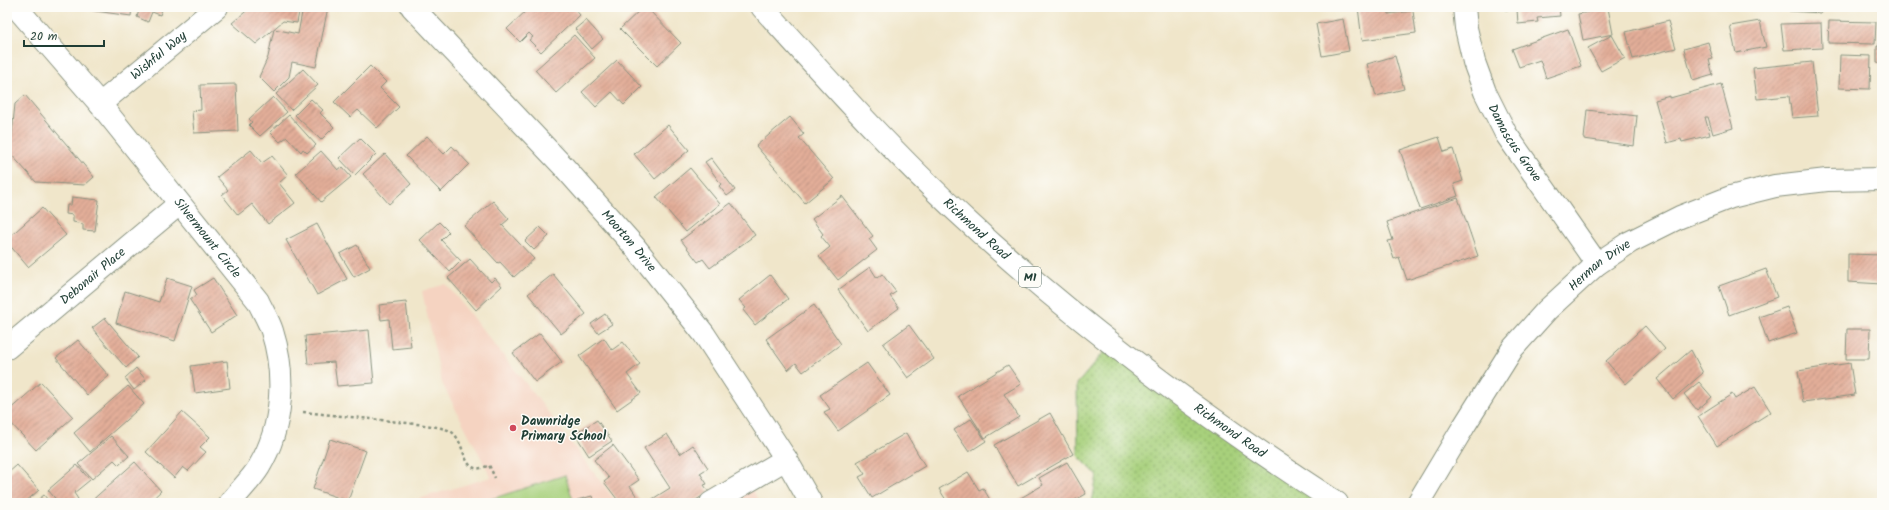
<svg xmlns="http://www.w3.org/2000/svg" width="1889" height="510" viewBox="0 0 1889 510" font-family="Kalam,sans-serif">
  <defs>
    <pattern id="grass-dots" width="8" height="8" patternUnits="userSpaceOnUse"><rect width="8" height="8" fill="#a7d07b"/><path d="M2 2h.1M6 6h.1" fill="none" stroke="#87aa66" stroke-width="1.8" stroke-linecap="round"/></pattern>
    <pattern id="building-hatch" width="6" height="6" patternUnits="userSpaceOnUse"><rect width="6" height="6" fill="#e3ae99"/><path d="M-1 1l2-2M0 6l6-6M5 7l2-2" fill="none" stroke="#b78f7e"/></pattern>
  </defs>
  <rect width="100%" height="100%" fill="#fdfcf7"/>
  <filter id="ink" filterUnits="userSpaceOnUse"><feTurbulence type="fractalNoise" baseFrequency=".025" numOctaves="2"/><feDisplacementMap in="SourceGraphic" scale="8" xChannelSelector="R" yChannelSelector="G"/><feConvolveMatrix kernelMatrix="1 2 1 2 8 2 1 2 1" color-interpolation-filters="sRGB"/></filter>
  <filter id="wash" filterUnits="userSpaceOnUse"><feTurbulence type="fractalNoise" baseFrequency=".012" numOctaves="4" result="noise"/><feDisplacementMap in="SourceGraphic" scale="16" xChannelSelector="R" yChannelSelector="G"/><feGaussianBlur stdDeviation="0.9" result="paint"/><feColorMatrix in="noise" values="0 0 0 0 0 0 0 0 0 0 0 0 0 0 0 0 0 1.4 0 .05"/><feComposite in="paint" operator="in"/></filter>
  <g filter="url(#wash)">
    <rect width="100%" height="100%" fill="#f0e6ca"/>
    <path fill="#f5d3c1" d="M446,284L531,390L617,503H417L418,499L491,477L442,383L422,291Z
      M743,474L760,503H694Z"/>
    <path fill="url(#grass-dots)" stroke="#638658" d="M1109,346L1333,503H1092L1097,475L1078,456L1077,384Z"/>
    <path fill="#a7d07b" stroke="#638658" d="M565,475L574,503H479Z"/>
    <g id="blocks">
      <path fill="url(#building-hatch)" d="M81,7H132L131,16L81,9Z
        M140,7H163L160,15L152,12L148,22L137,17Z
        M251,7H300L297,23L283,21L256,44L232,23Z
        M303,7H328L316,67L292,62L289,77L274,92L259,77L268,57L274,29L298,34Z
        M530,7H573L580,15L541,52L529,40L533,37L529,33L520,42L507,29Z
        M643,7H646L681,43L657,66L620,29Z
        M1358,7H1388V14L1413,11L1416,33L1362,40Z
        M1505,7H1559L1560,16L1537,18L1538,22L1518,24L1517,9L1505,10Z
        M1789,7H1822L1821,13L1789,11Z
        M1608,8L1613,34L1583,40L1578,14Z
        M1343,19L1349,51L1322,56L1316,24Z
        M586,20L603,39L592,49L575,29Z
        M1668,21L1676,48L1633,59L1626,32Z
        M1760,21L1766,47L1736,53L1730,26Z
        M1829,21L1876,22L1875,44L1828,43Z
        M1880,22H1882V46H1879Z
        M1821,23L1822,48L1784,50L1781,24Z
        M1568,29L1581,66L1546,78L1540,60L1519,67L1512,49Z
        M574,35L595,58L556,93L535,70Z
        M1612,35L1625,58L1601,71L1588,48Z
        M1708,42L1713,59L1709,60L1713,75L1693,81L1684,49Z
        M1877,46L1882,47V64L1877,63Z
        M1840,55L1871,56L1870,89L1839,88Z
        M1395,56L1404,89L1376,96L1367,64Z
        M617,60L642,87L624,105L612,92L596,107L582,92Z
        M1812,62L1818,116L1792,118L1789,96L1757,99L1753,68Z
        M370,66L386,82L380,88L399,107L377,128L358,110L350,117L334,102Z
        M303,69L318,85L291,110L276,94Z
        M236,84L238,131L194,133L192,111L201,110L200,85Z
        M1721,84L1733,128L1713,134L1708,117H1705L1710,135L1682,142L1681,139L1667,143L1655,100L1670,96V98Z
        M25,95L94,177L85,185L36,182L10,153L15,104Z
        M273,97L287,112L260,136L249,125L252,122L249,119Z
        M311,99L323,110L320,113L334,127L321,140L295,115Z
        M1587,110L1637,116L1634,146L1584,139Z
        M289,115L316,145L307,153L303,149L301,152L287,137L280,142L270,132Z
        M790,117L804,134L799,138L834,179L805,203L756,146Z
        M668,125L689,150L655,179L634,154Z
        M427,136L444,154L452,146L469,164L441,192L406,156Z
        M1439,137L1444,152L1453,149L1463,181L1454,184L1458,196L1420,209L1400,150Z
        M360,138L376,154L355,175L339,158Z
        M251,150L262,163L272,156L288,175L279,183L295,203L268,224L252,204L238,215L222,195L228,190L217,177Z
        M321,151L338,170L342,167L351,177L321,202L296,173Z
        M385,154L411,184L389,204L363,174Z
        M711,158L735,190L727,196L719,186L721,184L705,162Z
        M690,168L720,204L686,232L656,197Z
        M842,196L873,236L869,239L877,250L838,280L819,256L830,247L821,236L823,234L812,219Z
        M72,197L99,200L95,231L83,230V224L73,222V215L66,214L67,205H71Z
        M1458,198L1478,256L1407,280L1399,257L1394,259L1388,241L1393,240L1387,222Z
        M493,201L509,219L502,225L534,259L514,277L500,262L498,263L464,226Z
        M731,203L755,235L710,268L703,259L698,262L681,240Z
        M42,208L66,235L28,267L7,242V239Z
        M439,222L449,232L441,240L461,261L450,272L420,240Z
        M317,224L347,279L317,295L286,240Z
        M540,227L549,236L534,250L525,241Z
        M357,245L370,268L354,277L340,254Z
        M1848,254L1882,255V284L1848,282Z
        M470,259L491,282L495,278L502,286L476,310L448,278Z
        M870,267L877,278L882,274L896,292L890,296L899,308L868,331L838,290Z
        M1766,269L1777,297L1729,315L1719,286Z
        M553,274L586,314L561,334L528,294Z
        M770,275L788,299L755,325L743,310L746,308L739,300Z
        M167,278L192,286L175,341L116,323L125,291L159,302Z
        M213,278L237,315L211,332L190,300L197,295L194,290Z
        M406,302L411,347L392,349L389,319L381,320L379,305Z
        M814,305L841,344L803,372L796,363L788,370L766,339Z
        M1787,307L1797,333L1768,343L1759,317Z
        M605,314L612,324L598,333L591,324Z
        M105,318L138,357L126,368L92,328Z
        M909,325L934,359L908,378L883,344Z
        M1645,326L1665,349L1626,384L1606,361Z
        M1847,329H1870L1869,359H1846Z
        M369,330L374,383L337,386L334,362L308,364L305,336Z
        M540,333L562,362L535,382L513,353Z
        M604,338L612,350L623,342L640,364L627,374L641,393L617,410L579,356Z
        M78,340L109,376L87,395L56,358Z
        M1691,350L1703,373L1673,399L1657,379Z
        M1880,359H1882V369H1881Z
        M227,361L230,388L195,393L191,366Z
        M867,363L890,395L838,431L824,412L830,409L820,395Z
        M1850,363L1855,395L1803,402L1798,371Z
        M1008,365L1021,384L1004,394L1019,417L985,438L958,396Z
        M136,368L146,380L134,390L125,378Z
        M41,382L73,417L36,450L7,419V412Z
        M1699,382L1712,397L1697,410L1684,394Z
        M128,386L144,404L90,452L74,433Z
        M1755,387L1771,412L1717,446L1698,416L1732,394L1735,399Z
        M182,412L210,437L200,447L206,452L188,471L183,467L174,478L146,452Z
        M1050,413L1073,454L1018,486L994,445Z
        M971,419L986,441L969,452L954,430Z
        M597,420L612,441L589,456L575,434Z
        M906,433L925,466L872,498L859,477L865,474L857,462Z
        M667,434L680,454L693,445L708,468L700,473L707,484L704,485L709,492L691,503H646L670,488L644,448Z
        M111,436L129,456L119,465L114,460L92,479L78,464Z
        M330,439L366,451L348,501L313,489Z
        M613,445L639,480L630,486L641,503H620L604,482L609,478L594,460Z
        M135,462L161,491L148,503H89Z
        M1067,462L1086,494L1070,503H1012L1043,485L1039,478Z
        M17,465L39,490L24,503H7V474Z
        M77,465L90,480L74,493L78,499L74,503H59L48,490Z
        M968,472L979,490L983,488L992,503H948L939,489Z
        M44,495L50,503H34Z
        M592,496L594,503H577V500Z"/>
    </g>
  </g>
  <g filter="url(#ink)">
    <use href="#blocks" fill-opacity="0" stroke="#88927f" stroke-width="1"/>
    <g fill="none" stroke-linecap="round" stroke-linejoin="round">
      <defs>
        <g id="minor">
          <path id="s1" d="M16,7L100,104L258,301C262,310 269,321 272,331C286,375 283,427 259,467C251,480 239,491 230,503"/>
          <path id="s2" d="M412,7L564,167L635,247L704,334L786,459L811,503"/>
          <path id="s3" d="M1464,7L1466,28L1474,62L1485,92L1506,134L1597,264"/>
          <path id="s4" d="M100,104L217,7"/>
          <path id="s5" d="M7,348L179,204"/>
          <path d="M711,503L786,459"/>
          <path id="s6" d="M1418,503L1464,426L1513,348L1547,310L1597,264L1630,242L1680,217L1731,197L1775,186L1827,180L1882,179"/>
        </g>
        <g id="highway">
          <path id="s7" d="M762,7C828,80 893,153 966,220C1080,326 1206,418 1337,503"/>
        </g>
      </defs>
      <use href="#minor" stroke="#88927f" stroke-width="24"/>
      <use href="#highway" stroke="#88927f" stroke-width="24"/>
      <path stroke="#88927f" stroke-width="2.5" stroke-dasharray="3 3" stroke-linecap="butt" d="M303,412C332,415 361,418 391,421C410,424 429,424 448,430C468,437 459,481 489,465L495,478"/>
      <use href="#minor" stroke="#fff" stroke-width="22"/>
      <use href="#highway" stroke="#fff" stroke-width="22"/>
    </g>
  </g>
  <circle fill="#d1495b" stroke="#fdfcf7" stroke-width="1.5" cx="513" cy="428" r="4"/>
  <g text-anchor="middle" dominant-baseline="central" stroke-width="3" stroke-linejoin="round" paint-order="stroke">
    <rect fill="#fdfcf7" stroke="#62766e" stroke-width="1" x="1019" y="267" width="22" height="20" rx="3"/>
    <g font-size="12" font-weight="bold" fill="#1f3d34">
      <text x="1030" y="277">M1</text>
    </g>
    <g font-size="13" fill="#1f3d34" stroke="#fdfcf7">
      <text stroke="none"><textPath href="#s4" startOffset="76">Wishful Way</textPath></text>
      <text stroke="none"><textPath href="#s3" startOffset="147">Damascus Grove</textPath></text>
      <text stroke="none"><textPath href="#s7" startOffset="309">Richmond Road</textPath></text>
      <text stroke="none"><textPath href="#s1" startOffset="300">Silvermount Circle</textPath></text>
      <text stroke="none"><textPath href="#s2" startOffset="319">Moorton Drive</textPath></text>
      <text stroke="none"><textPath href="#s6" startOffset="302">Herman Drive</textPath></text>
      <text stroke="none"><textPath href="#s5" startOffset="112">Debonair Place</textPath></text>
      <text stroke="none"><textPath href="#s7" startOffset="633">Richmond Road</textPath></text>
    </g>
    <g font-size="13" font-weight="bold" fill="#1f3d34" stroke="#fdfcf7" text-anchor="start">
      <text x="521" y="421">Dawnridge<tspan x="521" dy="15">Primary School</tspan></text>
    </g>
  </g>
  <rect width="1889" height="510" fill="none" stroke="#fdfcf7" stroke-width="24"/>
  <path d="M24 40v6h80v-6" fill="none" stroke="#1f3d34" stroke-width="2"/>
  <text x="30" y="40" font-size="12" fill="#1f3d34" stroke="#fdfcf7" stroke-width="3" paint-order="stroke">20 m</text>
</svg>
